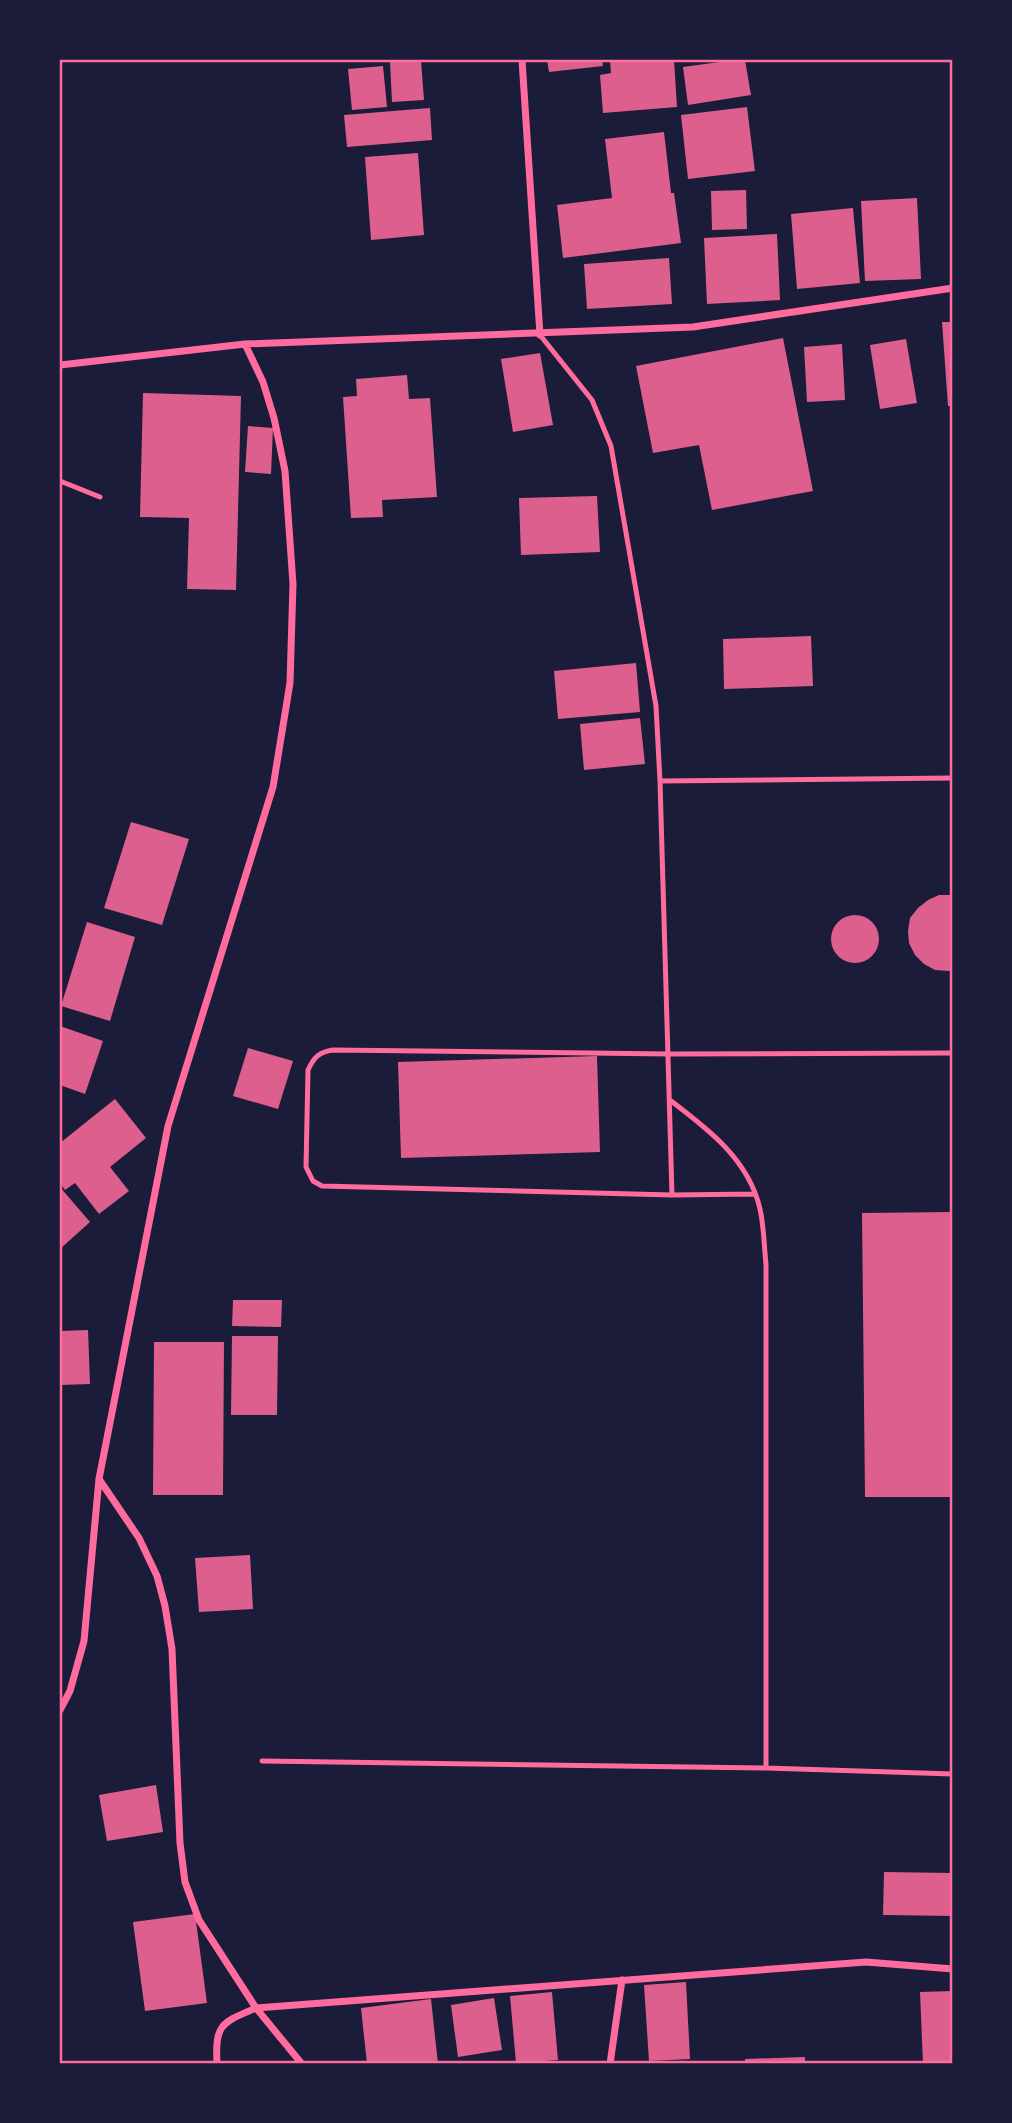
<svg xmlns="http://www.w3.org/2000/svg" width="1012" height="2123" viewBox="0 0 1012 2123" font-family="Cabin,sans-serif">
  <rect width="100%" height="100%" fill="#1b1b3a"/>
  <path fill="#dd5f8e" d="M421,60L424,100L392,102L390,62Z
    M547,60H602L603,66L549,72Z
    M610,60H674L677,107L603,113L600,75L611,73Z
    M734,60H745L751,95L688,105L683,67Z
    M383,66L387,107L352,110L348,69Z
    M747,107L755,171L688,179L681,115Z
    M430,108L432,140L347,147L344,115Z
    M664,132L671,193H674L681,243L563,258L557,205L612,198L605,139Z
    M418,153L424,235L371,240L365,157Z
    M746,190L747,229L712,230L711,191Z
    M917,198L921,279L865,281L861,201Z
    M853,208L860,283L797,289L791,214Z
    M777,234L780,300L707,304L704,238Z
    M669,258L672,304L587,309L584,264Z
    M942,322H953V406H948Z
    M783,338L813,491L712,510L699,445L653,453L636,366Z
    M906,339L917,403L880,409L870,345Z
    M842,344L845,400L807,402L804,347Z
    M540,353L553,425L513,432L501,359Z
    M407,375L409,399L430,398L437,497L382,500L383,517L351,518L343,397L357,396L356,379Z
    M143,393L241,396L236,590L187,589L189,518L140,517Z
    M248,426L273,428L271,474L245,472Z
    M597,496L600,552L521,555L519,498Z
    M811,636L813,686L724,689L723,639Z
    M636,663L640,712L558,719L554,671Z
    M640,718L645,764L584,770L580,724Z
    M131,822L189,839L162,925L104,908Z
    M939,895H953V970L948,971L935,970L924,964L915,955L909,943L908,931L910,918L918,908L928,900Z
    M831 939a24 24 0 1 1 48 0a24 24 0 1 1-48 0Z
    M87,922L135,937L110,1021L61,1006Z
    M60,1026L103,1041L85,1094L60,1085Z
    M248,1048L293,1061L278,1109L233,1096Z
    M597,1056L600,1152L401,1158L398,1062Z
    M115,1099L146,1138L110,1167L129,1191L99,1214L75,1183L65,1190L60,1183V1143Z
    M60,1187L90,1222L60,1249Z
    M953,1212V1497H865L862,1213Z
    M233,1300H282L281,1327L232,1326Z
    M88,1330L90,1384L60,1385V1331Z
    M232,1336H278L277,1415H231Z
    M154,1342H224L223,1495H153Z
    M250,1555L253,1609L199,1612L195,1558Z
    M156,1785L163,1832L107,1841L99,1795Z
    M884,1872L953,1873V1916L883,1915Z
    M195,1914L207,2003L145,2011L133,1922Z
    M686,1982L690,2059L649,2061L644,1985Z
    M953,1991V2064H923L920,1992Z
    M552,1992L558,2060L516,2063L510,1996Z
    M494,1998L502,2050L458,2057L451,2005Z
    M431,1999L438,2064H367L361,2008Z
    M805,2057V2064H745V2059Z"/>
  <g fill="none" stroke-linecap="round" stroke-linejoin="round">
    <path stroke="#ff6b9d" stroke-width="5" d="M540,335L592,400L611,446L656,706L660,781L672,1195
      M60,481L100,497
      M660,781L953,778
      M671,1101C708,1129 749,1160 760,1209C764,1226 764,1246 766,1264V1768
      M755,1194L672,1195L322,1186L313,1181L306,1167L308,1070C314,1057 319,1052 333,1050L670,1054L953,1053
      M262,1761L766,1768L953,1774"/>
    <path stroke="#ff6b9d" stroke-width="7" d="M522,60L540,335
      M60,365L245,344L693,327L953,288
      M99,1479L139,1538L157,1576L165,1606L172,1649L180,1843L185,1882L199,1920L256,2008L302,2064
      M60,1710L70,1691L84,1641L99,1479L168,1126L273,787L290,683L293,584L285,471L274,418L263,382L245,344
      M217,2064C215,2024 221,2023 256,2008L866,1962L953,1969
      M610,2064L622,1980"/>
  </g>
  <rect width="1012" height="2123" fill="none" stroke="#1b1b3a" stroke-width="122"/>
  <rect x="61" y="61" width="890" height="2001" fill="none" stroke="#ff6b9d" stroke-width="2.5"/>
</svg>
